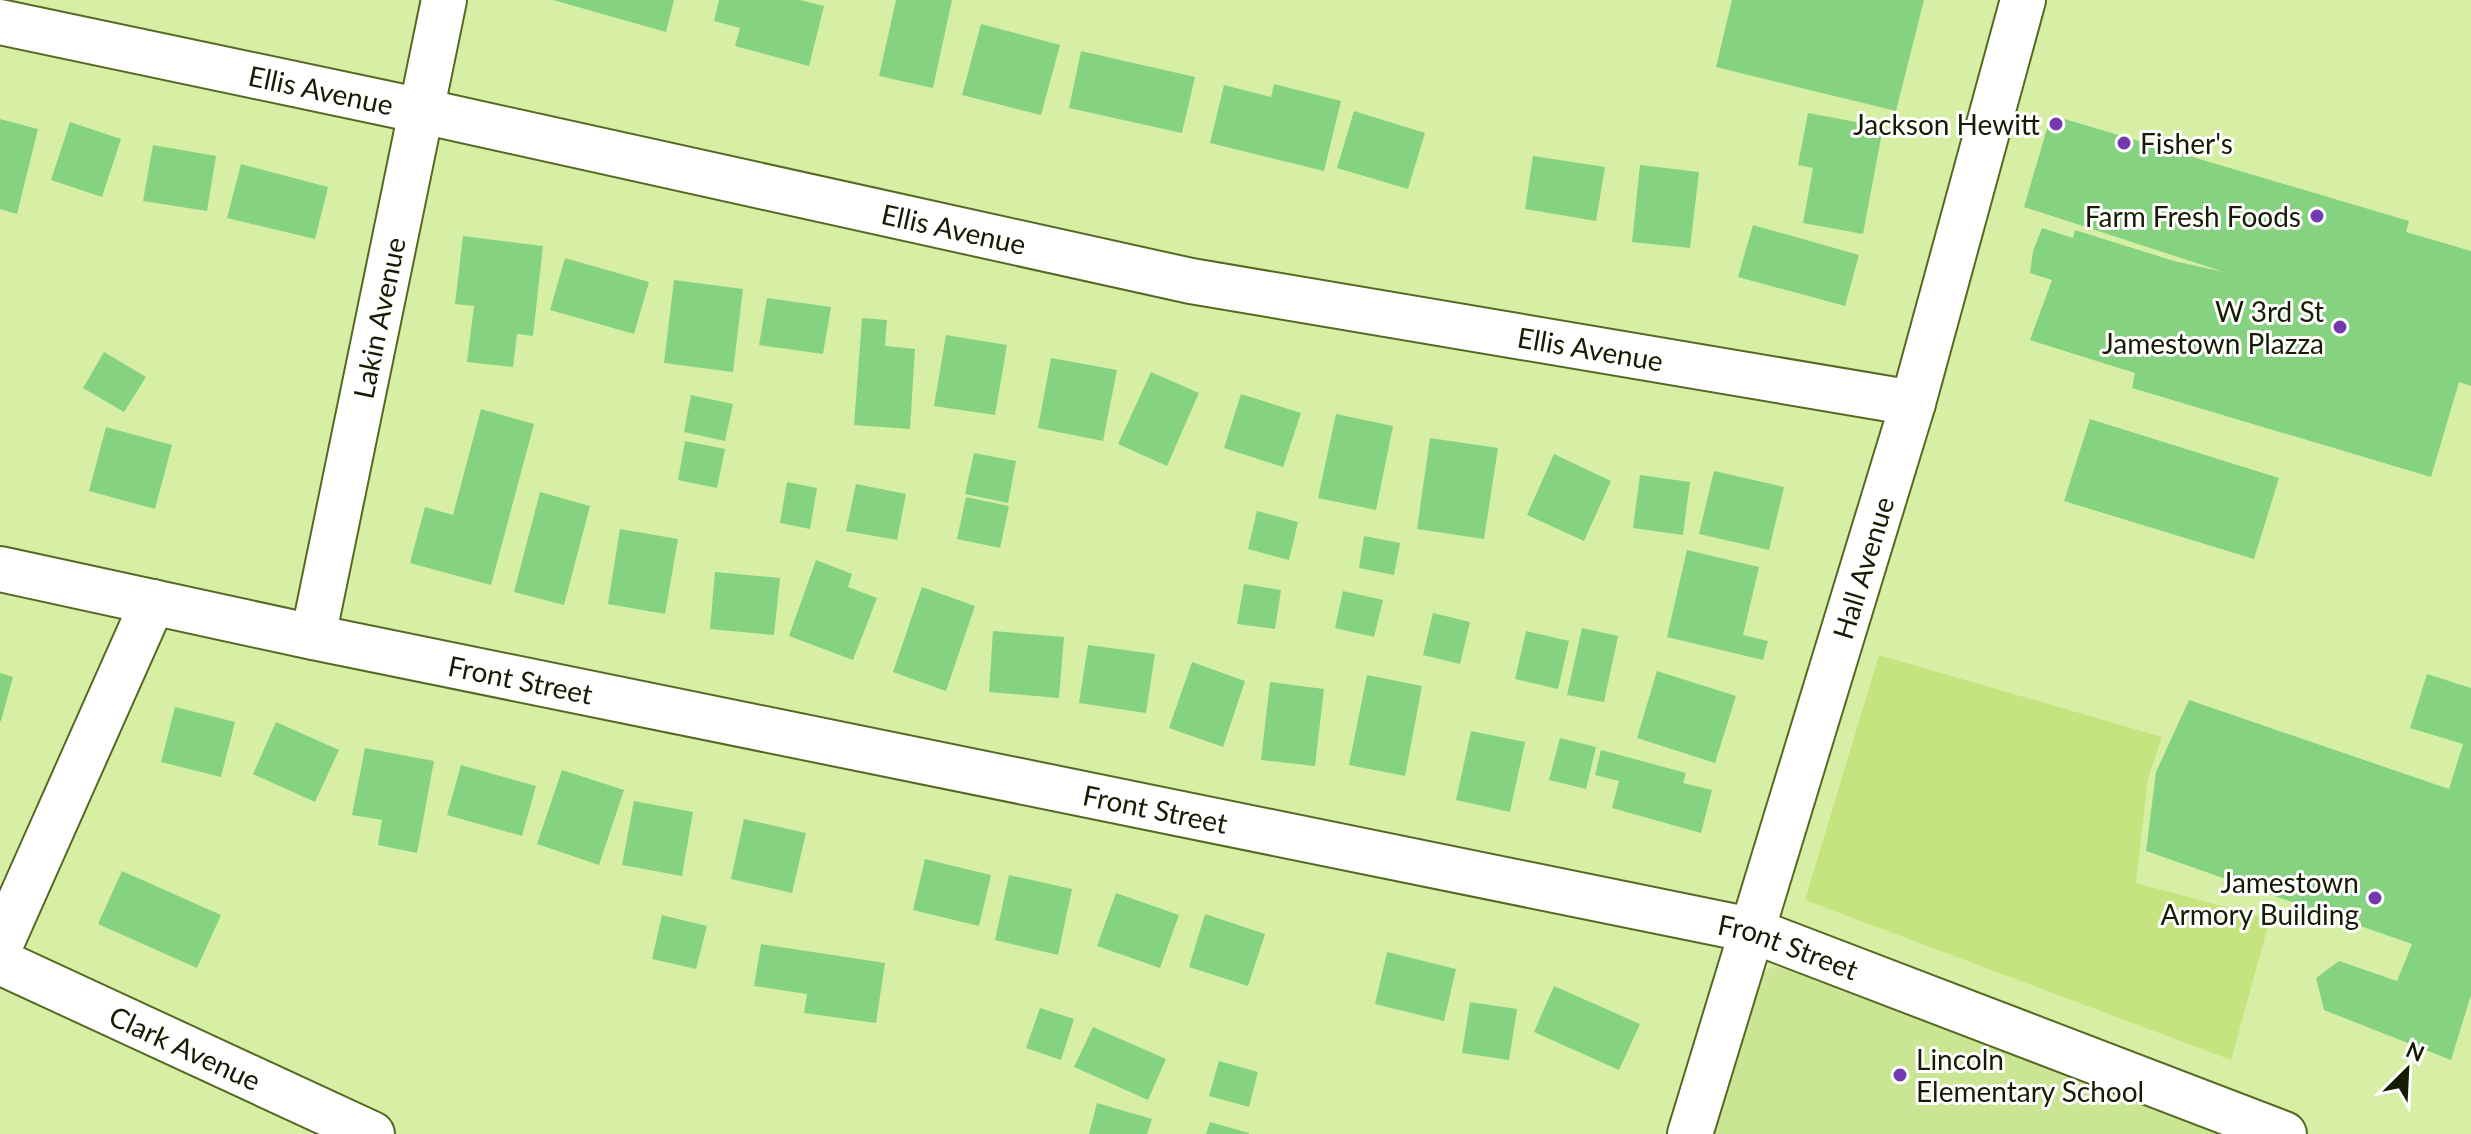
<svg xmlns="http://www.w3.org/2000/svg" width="2471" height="1134" viewBox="0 0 2471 1134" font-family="Lato,sans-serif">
  <rect width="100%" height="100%" fill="#d7efa5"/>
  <path fill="#cae593" d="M1775,966L1840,985L2222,1134H1713L1755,986L1764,972Z"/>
  <path fill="#c5e47f" d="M1879,655L2162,737L2148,779L2136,883L2270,919L2231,1060L1805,900Z"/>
  <path fill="#85d381" d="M553,0H674L666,32Z
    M719,0H800L824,6L809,66L735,46L740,28L714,21Z
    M896,0H952L933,88L879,76Z
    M1732,0H1924L1896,111L1716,67Z
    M981,24L1060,45L1041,115L962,95Z
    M1081,51L1195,77L1182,133L1069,108Z
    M1274,84L1341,101L1324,171L1210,143L1224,85L1271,97Z
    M1354,111L1425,133L1408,189L1337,168Z
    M1808,113L1883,127L1863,234L1803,223L1813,168L1798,165Z
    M2051,115L2409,221L2406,232L2471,251V386L2459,382L2431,477L2132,388L2135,373L2030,340L2052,280L2030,273L2033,251L2042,228L2073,238L2075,230L2174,261L2224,272L2024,207Z
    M0,119L38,129L17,214L0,209Z
    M70,122L121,139L102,197L51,180Z
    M153,145L216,156L207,211L143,201Z
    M1533,156L1605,167L1596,221L1525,209Z
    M241,164L328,187L315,239L227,218Z
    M1640,165L1699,172L1690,248L1632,242Z
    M1753,225L1859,255L1845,306L1738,277Z
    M463,236L543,246L533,336L517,334L513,367L467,362L474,306L455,304Z
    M565,258L649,282L634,334L550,310Z
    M674,280L743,289L733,372L664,363Z
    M767,298L831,307L823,354L759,345Z
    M862,318L887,320L885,346L915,349L910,429L854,425Z
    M946,335L1007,345L995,415L934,406Z
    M104,352L146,377L124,412L83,388Z
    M1051,358L1117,370L1103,441L1038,428Z
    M1151,372L1199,393L1167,466L1118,444Z
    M1241,394L1301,413L1283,467L1224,448Z
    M691,395L733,404L725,441L684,432Z
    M481,409L534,424L491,585L410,563L425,507L453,515Z
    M1336,414L1393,426L1376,510L1318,498Z
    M2090,419L2279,478L2254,559L2064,501Z
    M106,427L172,445L155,509L89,491Z
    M1430,438L1498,448L1484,539L1417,529Z
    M685,441L725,449L717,488L678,480Z
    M974,453L1016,461L1008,503L965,494Z
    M1554,454L1611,481L1584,541L1527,515Z
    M1714,471L1784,487L1769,550L1699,534Z
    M1640,475L1690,482L1683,535L1633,528Z
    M787,482L817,488L810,529L780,523Z
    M856,484L906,494L897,540L846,531Z
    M540,492L590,506L564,605L514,592Z
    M966,497L1009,506L1000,548L957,539Z
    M1257,511L1298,522L1289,560L1248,549Z
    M620,529L678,539L665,614L608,604Z
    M1364,536L1400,543L1394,575L1359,568Z
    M1687,550L1759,567L1743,635L1768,641L1763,660L1667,637Z
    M816,560L852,574L848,587L877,598L853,660L789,636Z
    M715,572L780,578L774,635L710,629Z
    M1244,584L1281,590L1275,629L1237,624Z
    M922,587L975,606L946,691L893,672Z
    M1343,591L1383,600L1374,637L1335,628Z
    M1433,613L1470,622L1460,664L1423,655Z
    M1582,628L1618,636L1604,702L1567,695Z
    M993,631L1064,637L1059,698L989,692Z
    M1526,631L1569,641L1558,689L1515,679Z
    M1088,645L1155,654L1146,713L1079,703Z
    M1192,662L1245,681L1223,747L1169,728Z
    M1657,671L1736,696L1715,763L1637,738Z
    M0,673L13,677L1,721H0Z
    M2427,674L2471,688V995L2451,1060L2324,1010L2316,978L2339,961L2397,981L2412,944L2146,851L2156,772L2189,700L2449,789L2463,744L2410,728Z
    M1367,675L1422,686L1405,776L1349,765Z
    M1270,682L1324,689L1315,766L1261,760Z
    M175,707L235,722L221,777L161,762Z
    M276,722L339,750L315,802L253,774Z
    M1471,731L1525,742L1510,812L1456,800Z
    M1560,738L1596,747L1586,789L1549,780Z
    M365,748L434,761L417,853L378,845L382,820L352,815Z
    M1601,750L1686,773L1683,783L1712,790L1701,833L1612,808L1619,781L1595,775Z
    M461,765L536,786L522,836L447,815Z
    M562,770L624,790L599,865L537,844Z
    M634,801L693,812L682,876L622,865Z
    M744,819L806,833L792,893L731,879Z
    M925,859L991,875L979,926L913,910Z
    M122,871L221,915L197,968L98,924Z
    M1009,875L1072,889L1058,955L995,940Z
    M1116,893L1179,915L1160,968L1097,946Z
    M1205,914L1265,934L1248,986L1189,967Z
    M662,915L707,926L696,969L652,959Z
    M761,944L885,963L876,1023L804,1013L807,994L754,986Z
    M1387,952L1456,969L1444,1021L1375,1004Z
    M1554,986L1640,1024L1619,1070L1534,1032Z
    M1470,1002L1517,1009L1509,1060L1462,1053Z
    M1040,1008L1074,1019L1061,1060L1026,1048Z
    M1093,1027L1166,1059L1148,1100L1074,1067Z
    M1219,1061L1258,1072L1249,1107L1209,1096Z
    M1097,1103L1152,1119L1147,1134H1089Z
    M1210,1122L1249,1133V1134H1206Z"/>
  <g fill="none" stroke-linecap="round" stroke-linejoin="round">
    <defs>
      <g id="minor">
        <path id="s1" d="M0,22L422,111L1191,281L1913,403"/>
        <path id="s2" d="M0,569L313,637L1751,930L2284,1134"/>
        <path id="s3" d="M313,637L444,0"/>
        <path d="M0,946L153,602"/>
        <path id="s4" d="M0,962L372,1134"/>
        <path id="s5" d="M1690,1134L1913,403L2023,0"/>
      </g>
    </defs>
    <use href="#minor" stroke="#556922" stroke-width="48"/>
    <use href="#minor" stroke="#fff" stroke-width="44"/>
  </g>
  <g fill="#7439ae" stroke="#fff" stroke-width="3">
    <circle cx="2056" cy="124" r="8"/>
    <circle cx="2124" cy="143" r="8"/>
    <circle cx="2317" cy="216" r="8"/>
    <circle cx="2340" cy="327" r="8"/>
    <circle cx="2375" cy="898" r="8"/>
    <circle cx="1900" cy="1075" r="8"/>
  </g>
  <g text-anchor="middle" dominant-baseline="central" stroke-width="6" stroke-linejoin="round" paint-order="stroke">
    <g font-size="28" fill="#151c01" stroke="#fff">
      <text stroke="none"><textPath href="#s1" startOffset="328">Ellis Avenue</textPath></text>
      <text stroke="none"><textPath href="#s1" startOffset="976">Ellis Avenue</textPath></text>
      <text stroke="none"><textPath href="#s3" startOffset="326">Lakin Avenue</textPath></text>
      <text stroke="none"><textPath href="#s1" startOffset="1624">Ellis Avenue</textPath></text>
      <text stroke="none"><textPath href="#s5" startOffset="592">Hall Avenue</textPath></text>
      <text stroke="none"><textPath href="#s2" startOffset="532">Front Street</textPath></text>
      <text stroke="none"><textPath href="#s2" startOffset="1180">Front Street</textPath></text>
      <text stroke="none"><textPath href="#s2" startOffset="1828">Front Street</textPath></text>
      <text stroke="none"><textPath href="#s4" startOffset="204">Clark Avenue</textPath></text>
    </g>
    <g font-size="28" fill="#151c01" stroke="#fff" text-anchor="end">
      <text x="2040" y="124">Jackson Hewitt</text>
      <text x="2140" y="143" text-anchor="start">Fisher's</text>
      <text x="2301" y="216">Farm Fresh Foods</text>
      <text x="2324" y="311">W 3rd St<tspan x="2324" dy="32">Jamestown Plazza</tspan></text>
      <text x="2359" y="882">Jamestown<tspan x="2359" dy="32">Armory Building</tspan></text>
      <text x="1916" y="1059" text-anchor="start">Lincoln<tspan x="1916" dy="32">Elementary School</tspan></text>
    </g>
  </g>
  <g transform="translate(2407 1070) rotate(24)" stroke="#ffffff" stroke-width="6" paint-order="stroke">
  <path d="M0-6L14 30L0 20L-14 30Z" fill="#151c01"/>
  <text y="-12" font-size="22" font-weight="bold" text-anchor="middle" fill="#151c01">N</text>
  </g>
</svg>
